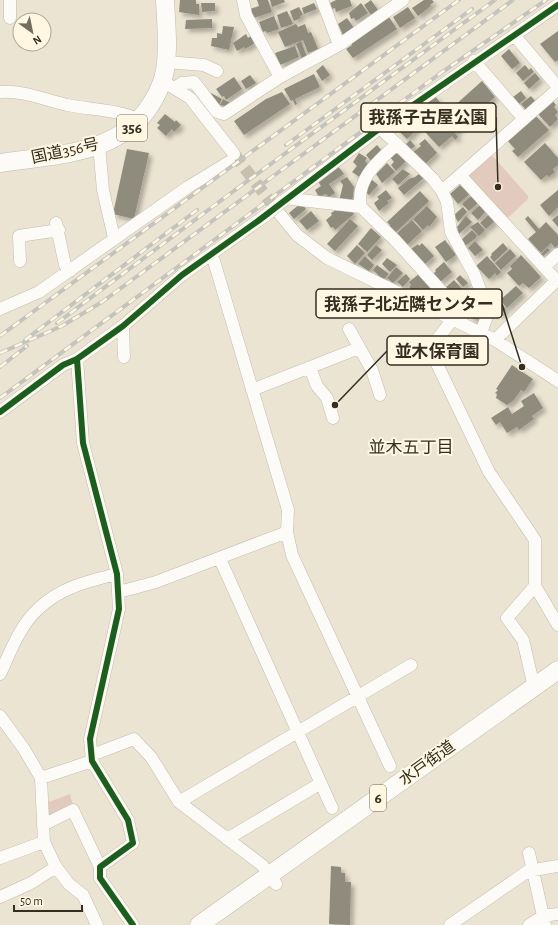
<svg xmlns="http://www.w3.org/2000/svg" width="558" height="925" viewBox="0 0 558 925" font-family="'Alegreya Sans','Noto Sans JP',sans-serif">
  <defs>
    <filter id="shadow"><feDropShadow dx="3.5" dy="3.5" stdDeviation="2" flood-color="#0004"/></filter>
  </defs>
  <rect width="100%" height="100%" fill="#ece4d2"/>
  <path fill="#e2cabc" d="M488,155L493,156L528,196V199L509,217L503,216L469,178V172Z
    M70,794L73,806L51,817L47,813L46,803Z"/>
  <path fill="#8f8c7e" filter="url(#shadow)" d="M180,0H196V4H199V15L179,12Z
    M257,0H268L272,12L254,18L250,9L259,6Z
    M270,0H284L285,2L272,7Z
    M336,0H350L352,6L336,12L335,8L332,9L330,3Z
    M371,0L378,10L371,15L364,5Z
    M424,0H432L434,2L430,5L431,6L418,16L412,8Z
    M201,3H215V11L202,12Z
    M314,3L317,9L304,14L302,8Z
    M361,3L368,13L356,21L354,18L351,19L349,13Z
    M299,7L303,15L300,16L301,18L294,21L290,11Z
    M408,7L415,18L400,28L393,17Z
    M287,11L293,24L281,28L277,15Z
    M274,16L279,29L267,33L266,31L263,32L259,22Z
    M389,17L397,29L353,58L346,49L352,45L351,43Z
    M347,18L354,28L343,35L338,24Z
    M212,19V28L185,29L186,20Z
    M296,24L298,27L305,24L308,33L311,32L318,49L308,53L303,40L285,47L278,32Z
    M223,26L234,27L229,50L211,46L212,38H217V33L222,34Z
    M558,31V60L555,62L540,44Z
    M246,34L248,38L251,36L255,43L245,49L244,47L237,51L233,43Z
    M301,41L307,57L302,59L296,44Z
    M295,46L299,57L280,65L275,53Z
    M509,49L520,63L512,69L501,56Z
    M323,65L330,75L322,81L316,71Z
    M525,65L529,70L531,68L534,72L523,81L516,73Z
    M535,73L540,79L529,89L524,83Z
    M314,74L320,87L295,99L297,104L295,105L293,100L291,101L284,89Z
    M250,75L256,83L246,89L241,81Z
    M234,77L242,89L226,100L224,96L222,97L216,89Z
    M482,81L495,97L483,108L493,119L488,123L480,111L468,121L472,125L470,127L466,123L455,133L458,137L455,140L452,136L439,147L425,132Z
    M521,91L526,98L519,104L513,97Z
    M282,92L290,104L244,135L234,121L266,99Z
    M211,93L222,99L219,105L209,98Z
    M435,96L443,106L434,113L426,102Z
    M531,96L537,103L527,111L521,104Z
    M223,99L230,103L225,106L220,105Z
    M553,101L556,105L554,107L558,112L555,115L558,119L550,127L538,114Z
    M165,114L175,122L176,120L181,125L174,132L172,129L166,136L157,128L160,125L157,123Z
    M412,115L422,125L407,139L396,128Z
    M535,115L549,130L518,157L512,151L515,149L507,140Z
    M425,139L437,153L424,165L413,152L421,146L419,144Z
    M410,140L415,146L410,150L405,145Z
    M545,143L558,158V165L553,169L555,172L549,177L547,175L541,180L524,162Z
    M377,145L382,151L371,161L366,155Z
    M127,149L149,153L134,219L113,214Z
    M396,151L406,161L396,171L391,165L394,162L390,157Z
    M359,153L367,158L365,161L368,164L362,172L365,173L361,178L352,172L357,166L353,162Z
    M387,163L395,172L382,183L376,174Z
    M338,166L344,174L329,184L335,193L329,197L326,194L319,197L315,190L321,186L317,180Z
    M403,169L410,174L398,185L392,179Z
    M420,173L424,178L404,195L398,188L409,179L415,177Z
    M347,177L354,187L352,203L339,201L343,185L340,181Z
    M370,178L378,185L369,195L363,190Z
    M460,185L470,194L458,204L450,194Z
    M386,190L392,198L387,201L389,203L379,211L374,203L379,199L377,197Z
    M558,190V207L549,216L540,205Z
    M420,191L429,201L395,233L389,227L390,225L387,222Z
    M471,196L478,203L469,211L462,204Z
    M301,203L306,209L294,219L289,213Z
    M481,204L486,211L478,220L471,213Z
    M427,206L437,217L429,227L428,225L423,230L413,219Z
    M463,207L467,212L458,222L454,215Z
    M350,208L354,214L335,230L333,227L331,228L326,220L332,215L331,213L336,210L337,211L342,209Z
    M311,211L319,221L307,230L299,221Z
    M489,214L495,221L486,229L480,223Z
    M558,215V227L552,220Z
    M466,216L472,222L459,234L457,227Z
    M528,216L539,229L546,222L558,235V245L555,248L551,243L541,253L528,239L536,232L525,219Z
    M350,219L358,226L335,251L327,244Z
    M412,220L422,231L406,246L395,235Z
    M478,222L485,230L479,236L470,227Z
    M371,228L381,237L367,252L358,244Z
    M472,230L477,235L476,238L465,246L460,241Z
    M445,240L456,255L446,262L435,247Z
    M475,241L483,250L475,256L468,248Z
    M422,243L434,256L424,265L411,249L418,244L419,246Z
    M503,243L508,249L494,262L490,257L492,255L491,254Z
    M357,245L365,253L355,264L347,256Z
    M376,245L382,250L372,260L367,255Z
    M547,248L550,250L543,256L541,254Z
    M510,249L516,256L501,270L495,263Z
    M521,255L541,277L529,288L523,283L519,286L507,273L512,269L510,266Z
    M365,256L374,265L369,271L358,264Z
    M487,256L501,272L497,276L495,273L489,279L476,266Z
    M387,258L397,265L390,272L382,264Z
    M444,262L452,272L440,282L433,274L436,271L435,270Z
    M377,265L389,274L383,280L373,270Z
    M396,267L403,273L393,283L387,278Z
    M420,273L435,291L425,299L420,292L418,294L415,290L413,292L409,287L411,285L409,282Z
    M406,274L410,279L403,287L397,282Z
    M460,275L468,283L463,287L456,279Z
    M454,280L462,289L453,297L445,288Z
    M516,286L523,293L507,308L500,300Z
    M495,297L506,309L500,315L488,302Z
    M476,310L480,317L476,319L471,318L469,314Z
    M512,365L533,379L524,392L521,390L514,400L507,405L496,398L497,394L495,393L498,390L496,389Z
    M534,393L543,408L532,416L534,419L519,430L517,427L507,433L500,422L496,425L491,418L508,407L512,414L524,406L521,401Z
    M331,866L341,867V873H345V882H351L350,925L329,924Z"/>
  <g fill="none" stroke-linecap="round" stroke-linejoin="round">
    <path stroke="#c7c0af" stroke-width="12" stroke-dasharray="12 6" stroke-linecap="butt" d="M234,154L278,212"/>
    <defs>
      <path id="minor" d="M243,0L246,15L280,77
        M322,0L339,45
        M10,18V0
        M514,35L558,87
        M474,61L524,119
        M166,62L204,65L217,71
        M169,85L190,98L234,154
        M174,88L182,83L194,82L217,112L224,114L280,77L339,45L403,0
        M0,92C23,90 45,100 67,105C92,110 116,109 140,120
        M380,128L432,178L442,191L447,202L451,232L474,274L482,294L486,319L481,333
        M99,145L103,190L114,238
        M460,175L556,280
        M442,191L558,89
        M290,197L292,199L361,207L395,240L454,305L463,324
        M282,202L380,128L558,5
        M361,207C355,180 378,161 397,144
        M278,212L297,235L327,258L495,340L558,381
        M56,223L65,265L70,271
        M210,256L214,261L288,510L287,532L292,555L390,766
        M20,261L19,236L59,230
        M544,267L558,254
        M0,309L39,292L188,187L229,162
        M452,320L433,345L437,364L489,472L535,540V586L558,625
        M121,327L123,330L124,357
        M349,329L372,370L380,395
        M495,340L558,279
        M77,359L83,443L117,574L119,609L90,739L92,761L128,820L133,843L100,867V878L133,925
        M310,368L317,386L327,398L333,418
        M252,390L359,348
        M0,412L63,365L77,359L123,326L182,275L266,215
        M220,559L332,808
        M119,592L156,582L287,532
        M0,674C10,653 19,627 37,610C59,588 88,581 117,574
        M534,687L523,640L507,618L535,586
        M0,716L24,749L41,778L44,842L56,867L69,884L83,895L97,925
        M92,755L134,739L151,757L179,802L262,865L276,884
        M41,778L92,761
        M179,802L411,665
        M43,825L73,810L100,867
        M227,839L321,783
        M529,853L545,925
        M0,858L44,842
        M0,897L31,883L56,867
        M450,925L528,871L558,866
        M529,925L543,916L558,914"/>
      <path id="highway" d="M0,163C53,155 120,155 151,104C158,93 163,83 165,70C169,47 166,23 165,0
        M199,925L558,670"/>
    </defs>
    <use href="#minor" stroke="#c2bcae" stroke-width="13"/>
    <use href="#highway" stroke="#c2bcae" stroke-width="19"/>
    <use href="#minor" stroke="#fcfbf8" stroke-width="12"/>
    <use href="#highway" stroke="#fcfbf8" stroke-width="18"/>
    <defs>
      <path id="rail" d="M286,145L472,9
        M57,323L231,193L495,0
        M0,336L459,0
        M25,340L197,210
        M0,353L62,326L102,302L513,0
        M0,367L27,346
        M0,398L438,75L546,0"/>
    </defs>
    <use href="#rail" stroke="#c5c3be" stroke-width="4"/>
    <use href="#rail" stroke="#fff7e2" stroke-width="2.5" stroke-dasharray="8" stroke-linecap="butt"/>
    <defs>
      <path id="minor-bridge" d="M266,215L282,202"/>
    </defs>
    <use href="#minor-bridge" stroke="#c2bcae" stroke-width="13" stroke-linecap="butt"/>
    <use href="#minor-bridge" stroke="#fcfbf8" stroke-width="12"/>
    <defs>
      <path id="cycleway" d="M77,359L83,443L117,574L119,609L90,739L92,761L128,820L133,843L100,867V878L133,925
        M0,412L63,365L77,359L123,326L182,275L258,221L380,128L558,5"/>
    </defs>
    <use href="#cycleway" stroke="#fff7e2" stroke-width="8"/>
    <use href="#cycleway" stroke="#1b5e20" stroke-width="6"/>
  </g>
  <g text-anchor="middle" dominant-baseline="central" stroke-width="4" stroke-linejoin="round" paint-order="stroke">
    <g fill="#fff7e2" stroke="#716a5b" stroke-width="1">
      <rect x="117" y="115" width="30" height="26" rx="3"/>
      <rect x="370" y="785" width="16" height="26" rx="3"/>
    </g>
    <g font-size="15" font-weight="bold" fill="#342e21">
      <text x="132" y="128">356</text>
      <text x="378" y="798">6</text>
    </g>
    <g font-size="16" fill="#342e21" stroke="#fff7e2">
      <text transform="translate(65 151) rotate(-12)">国道356号</text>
      <text transform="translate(427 763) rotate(-36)">水戸街道</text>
    </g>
    <g font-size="17" fill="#342e21" stroke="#fff7e2">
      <text x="411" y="447">並木五丁目</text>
    </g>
  </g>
  <path fill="none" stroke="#342e21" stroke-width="1.5" d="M498 187L496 117M522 367L502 304M335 405L387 351"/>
  <g fill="#342e21" stroke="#fff7e2" stroke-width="1.5">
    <circle cx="498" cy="187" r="4"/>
    <circle cx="522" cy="367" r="4"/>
    <circle cx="335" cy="405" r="4"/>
  </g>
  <g fill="#fff7e2" stroke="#342e21" stroke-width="1.5">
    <rect x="361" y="103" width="135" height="29" rx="4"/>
    <rect x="316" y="289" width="186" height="29" rx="4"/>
    <rect x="387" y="336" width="101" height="29" rx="4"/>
  </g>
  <g font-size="17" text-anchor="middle" font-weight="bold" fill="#342e21">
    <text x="428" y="123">我孫子古屋公園</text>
    <text x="409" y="310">我孫子北近隣センター</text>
    <text x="437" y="357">並木保育園</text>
  </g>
  <g transform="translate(32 32) rotate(147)"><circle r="19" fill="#fff7e2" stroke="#aea795"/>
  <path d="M0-3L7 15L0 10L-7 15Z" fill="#746e5f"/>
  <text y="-6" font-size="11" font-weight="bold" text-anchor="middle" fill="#342e21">N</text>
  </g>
  <path d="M14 905v6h68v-6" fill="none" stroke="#342e21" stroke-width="2"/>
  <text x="20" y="905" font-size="12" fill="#342e21" stroke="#fff7e2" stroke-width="3" paint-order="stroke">50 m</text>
</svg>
